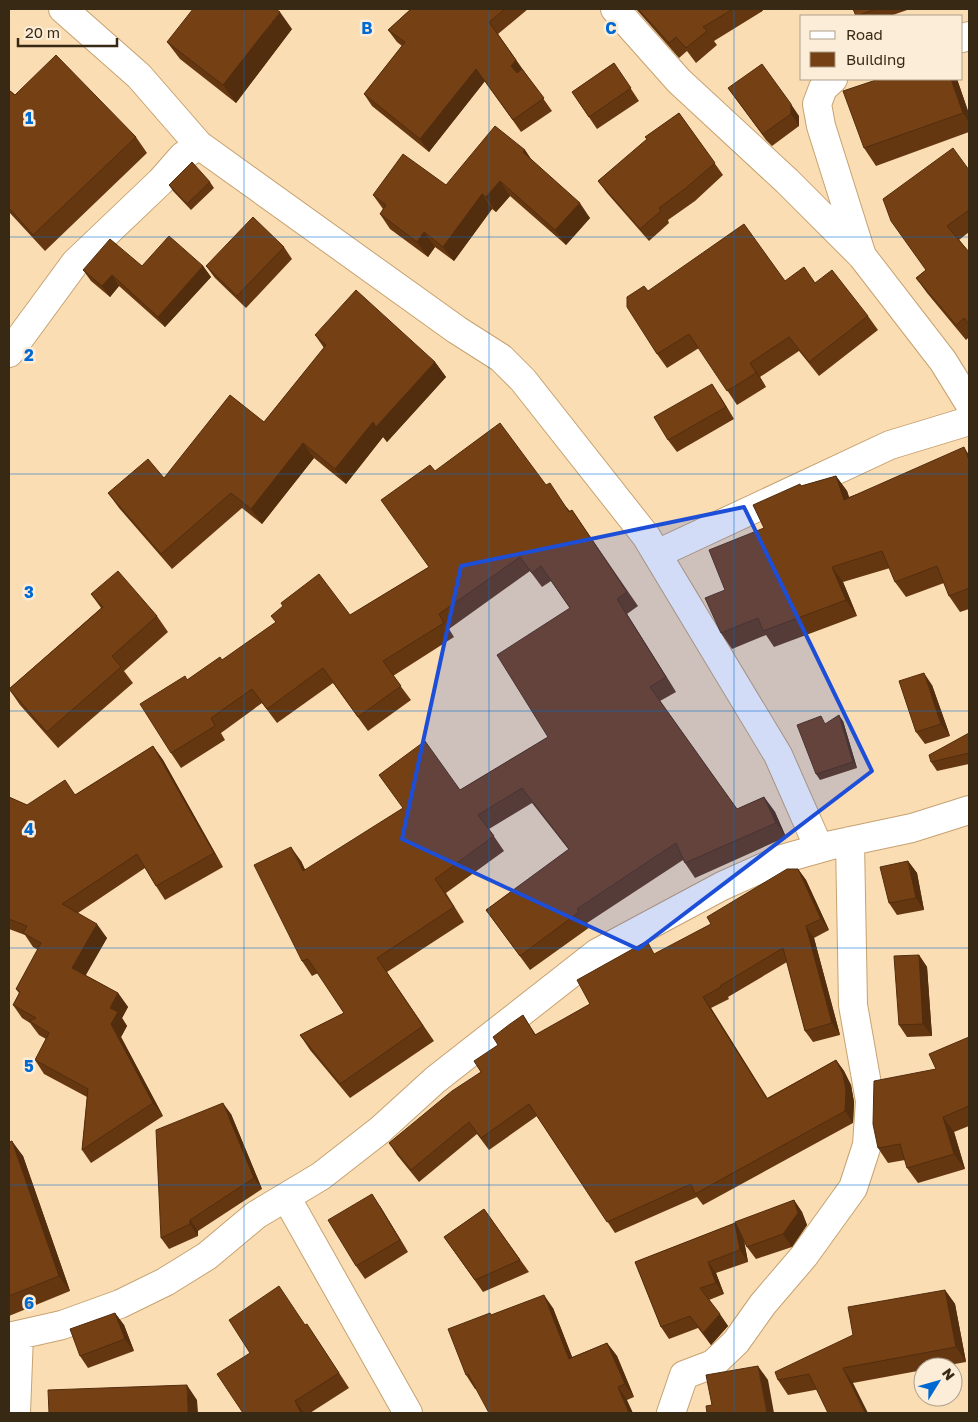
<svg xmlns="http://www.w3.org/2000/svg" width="978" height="1422" viewBox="0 0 978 1422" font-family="'Golos Text',sans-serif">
  <rect width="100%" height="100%" fill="#fbddb4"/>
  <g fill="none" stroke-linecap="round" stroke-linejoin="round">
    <defs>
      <path id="minor" d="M63,9L139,76L199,145L457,330L501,358L523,380L646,536L778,755L819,848
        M615,9L679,81L787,181L862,256L943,361L969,403
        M962,38L969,36
        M833,79L823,88L817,104L821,126L861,253
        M9,353L75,263L161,181L183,156L199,145
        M657,554L890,445L969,421
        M286,1197L408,1413
        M9,1337L62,1325L120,1304L165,1282L207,1256L256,1215L321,1176L380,1130L435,1080L597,953L722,886L782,859L832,845L912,828L969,810
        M16,1413L19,1335
        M671,1413L684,1375L713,1364L736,1342L763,1304L804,1256L853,1188L867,1145L870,1101L853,1005L850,841"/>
    </defs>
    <use href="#minor" stroke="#c6a270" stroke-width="30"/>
    <use href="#minor" stroke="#fff" stroke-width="28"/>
  </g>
  <path fill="#653711" d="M411,9H528L498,34L552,111L521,132L485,81L429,152L372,106L364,94L402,46L397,42L388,30Z
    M636,9H764L761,12L714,41L717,45L696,63L687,51L679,58Z
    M853,9H910L890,16H856Z
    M292,29L236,103L180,59L167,42Z
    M614,63L639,101L597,129L572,92Z
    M879,79H957L969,114V132L876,166L864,148Z
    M728,88L799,116V126L772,146L766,140Z
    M9,90L15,95L136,137L147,153L45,251L9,212Z
    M679,113L723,175L695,201L668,220L669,223L649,241L607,193L598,181Z
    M525,150L531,159L590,218L566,245L510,196L496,212L492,209L454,261L435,247L428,257L390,229L380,214L383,209L373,195L446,185Z
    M969,170V232L959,240L969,252V337L966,340L927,293L916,278L926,270Z
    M210,182L214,188L191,210L173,191L169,185Z
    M284,247L292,259L246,308L215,278L206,266Z
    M142,266H203L211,277L165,327L119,286L110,297L91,281L83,270Z
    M785,281L868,316L878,330L819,376L799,351L760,377L766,387L737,405L699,348L667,368L657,354L648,291Z
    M315,335L435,362L446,377L387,442L383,437L346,484L314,458L262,524L242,508L172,569L119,508L108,493L164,478L264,422L324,348Z
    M720,396L734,419L677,452L668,440Z
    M969,455V609L960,612L949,596L944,583L906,597L895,582L890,568L843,582L857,616L774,647L766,635L732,649L721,633L725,590L764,528L801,486L836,476L847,491L849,497Z
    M435,471L546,485L570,511L572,510L638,606L627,614L676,692L660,701L737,809L764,797L775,812L786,837L695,878L683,860L587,923L590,927L530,970L486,910L569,850L532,803L489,829L504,851L446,893L464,922L387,972L434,1041L350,1098L310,1050L300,1035L344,1013L318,973L312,976L302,961L301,861L305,870L460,790L548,737L570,608L551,581L542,587L530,571L449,629L454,637L393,676L411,700L368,731L333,683L277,723L262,703L221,733L225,740L181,768L171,753L187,680L222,660L350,615L429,567Z
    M91,594L157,616L168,632L124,671L133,683L58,748L20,705L9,689L101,608Z
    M932,685L950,736L925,744L916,732Z
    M843,721L857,768L820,780L816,774L826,724Z
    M969,733V764L937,771L931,762Z
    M153,746L163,760L223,867L165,900L156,886L145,868L78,913L107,938L85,975L118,993L128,1007L122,1018L127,1026L121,1037L163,1116L91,1163L82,1150L87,1097L44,1074L35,1060L46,1039L39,1035L30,1023L22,1018L13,1005L19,993L16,989L38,950L33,947L25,935L9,929V797L27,805L75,795Z
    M908,861L917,873L924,910L897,915L889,903Z
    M798,869L806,880L829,930L814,938L840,1035L813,1042L805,1031L787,962L728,997L729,999L711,1008L767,1098L836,1060L844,1071L851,1085L854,1102L853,1123L703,1205L697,1197L615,1233L537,1116L489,1150L477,1134L419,1182L397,1155L389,1143L481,1072L498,1045L523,1015L536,1035L590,1004L656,954L711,924Z
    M919,955L927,967L932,1036L907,1037L899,1025Z
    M969,1037V1126L954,1132L965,1169L918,1183L907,1168L905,1160L888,1163L878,1148L936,1069Z
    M231,1114L262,1189L198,1231V1236L169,1249L161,1238Z
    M9,1142L23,1156L70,1291L9,1316Z
    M794,1200L802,1212L807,1225L792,1247L756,1259L747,1247L744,1241L748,1262L716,1273L724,1294L709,1300L728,1326L711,1345L698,1328L669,1339L661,1327L635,1262Z
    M380,1206L408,1252L365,1279L356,1266Z
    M484,1209L529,1272L483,1292L444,1237Z
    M945,1290L955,1304L966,1362L938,1367H923V1370L788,1395L778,1380L853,1335Z
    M553,1308L572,1357L607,1343L617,1356L634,1397L627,1400L475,1389L466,1375L491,1315Z
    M115,1313L124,1325L134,1351L88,1368L80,1356Z
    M306,1325L317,1339L349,1388L310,1413H243Z"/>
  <path fill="#522d0e" d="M759,9H764L761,12Z
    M280,12L292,29L236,103L223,85Z
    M516,60L524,72L519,78L511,66Z
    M476,69L485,81L429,152L420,139Z
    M951,79H957L969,114V122L963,113Z
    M791,104L799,116V126L791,114Z
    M525,150L535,165L523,152Z
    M500,181L510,196L496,212L486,197Z
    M482,194L492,209L454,261L443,247Z
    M580,203L590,218L566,245L555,230Z
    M424,232L435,247L428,257L417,242Z
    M203,266L211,277L165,327L158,317Z
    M112,275L119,286L110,297L102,286Z
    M435,362L446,377L387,442L376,427Z
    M750,363L760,377L766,387L756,373Z
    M712,384L720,396L734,419L726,407Z
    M373,422L383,437L346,484L335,469Z
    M303,443L314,458L262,524L251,509Z
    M964,447L969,455V460Z
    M836,476L847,491L855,515L844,500Z
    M832,567L843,582L857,616L846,600Z
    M617,599L627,614L676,692L666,677Z
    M924,673L932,685L950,736L941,724Z
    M839,715L843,721L857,768L853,762Z
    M153,746L163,760L223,867L214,853Z
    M764,797L775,812L786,837L776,823Z
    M291,847L301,861L313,886L303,871Z
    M908,861L917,873L924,910L916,898Z
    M798,869L806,880L829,930L821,919Z
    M97,924L107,938L82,982L72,968Z
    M806,926L814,938L840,1035L832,1023Z
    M919,955L927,967L932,1036L923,1024Z
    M118,993L128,1007L122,1018L127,1026L121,1037L163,1116L153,1103L111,1024L110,1008Z
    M703,997L711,1008L775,1110L767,1099Z
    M836,1060L844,1071L851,1085L854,1102L853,1123L845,1111Z
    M223,1103L231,1114L262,1189L254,1178Z
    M943,1117L954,1132L965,1169L954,1154Z
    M12,1141L23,1156L70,1291L59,1276Z
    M372,1194L380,1206L408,1252L400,1240Z
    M794,1200L802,1212L807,1225L792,1247L783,1234Z
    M190,1220L198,1231V1236L190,1224Z
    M735,1223L743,1235L748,1262L740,1250Z
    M708,1262L716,1273L724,1294L716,1283Z
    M945,1290L955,1304L966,1362L956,1347Z
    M544,1295L553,1308L578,1372L569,1359Z
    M115,1313L124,1325L134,1351L125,1339Z
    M720,1314L728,1326L711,1345L703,1333Z
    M607,1343L617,1356L634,1397L625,1384Z
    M758,1366L768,1380L774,1413H767Z
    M843,1368L853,1383L868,1413H865Z
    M187,1385L197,1400L198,1413H188Z
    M618,1387L627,1400L633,1413H629Z
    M295,1401L304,1413H301Z"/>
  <path fill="#754014" stroke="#522d0e" d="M193,9H276L280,12L223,85L167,42Z
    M411,9H505L489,22L516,60L511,66L517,73L522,69L544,98L513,120L476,69L420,139L364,94L405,42L388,30Z
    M638,9H733L703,27L707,31L686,48L676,37L669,43Z
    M853,9H876L857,16H856Z
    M56,55L136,137L33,235L9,208V90L15,95Z
    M614,63L631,88L589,117L572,92Z
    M762,64L791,104V114L763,134L758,128L728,88Z
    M879,79H951L963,113L864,148L843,91Z
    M679,113L715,163L686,188L659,208L661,211L640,229L598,181L647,139L645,137Z
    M495,126L525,150L523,152L580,203L555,230L500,181L486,197L482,194L443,247L424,232L417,242L380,214L386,205L373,195L403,154L446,185Z
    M953,148L969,170V210L947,226L969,252V324L964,318L956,325L916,278L926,270L891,221L883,199Z
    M192,162L210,182L187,204L169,185Z
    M253,217L284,247L237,296L206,266Z
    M744,224L785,281L804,267L815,283L832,270L868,316L809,362L789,337L750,363L756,373L727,391L689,334L657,354L627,307V297L644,286L648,291Z
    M169,236L203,266L158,317L112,275L102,286L83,270L110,239L142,266Z
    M356,290L435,362L376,427L373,422L335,469L303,443L251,509L231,493L161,554L108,493L148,459L164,478L230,395L264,422L326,345L315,335Z
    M712,384L726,407L668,440L654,417Z
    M500,423L546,485L550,483L569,512L572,510L627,592L617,599L666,677L650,687L737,809L764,797L776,823L685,863L676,843L577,909L579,912L520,956L486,910L569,849L522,788L478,815L494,836L435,879L454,907L377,958L423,1026L340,1084L300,1035L344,1013L308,959L302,961L254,865L291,847L303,871L403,808L379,775L425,741L460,790L548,737L497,655L570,608L541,566L532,573L520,557L439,614L444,623L383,661L401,686L358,717L323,668L267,709L252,689L211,718L215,726L171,753L140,704L185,676L187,680L220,657L222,660L276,622L271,616L283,606L281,603L319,574L350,615L429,567L381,500L430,465L435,471Z
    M964,447L969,460V588L949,596L937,566L895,582L882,551L832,567L846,600L763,631L758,618L721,633L705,598L725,590L709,550L764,528L753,505L800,484L801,486L836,476L844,500Z
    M118,571L157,616L112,656L121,667L47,732L9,689L103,607L91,594Z
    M924,673L941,724L916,732L899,681Z
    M839,715L853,762L816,774L797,725L821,716L825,724Z
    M969,733V753L931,762L929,755Z
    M153,746L214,853L156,886L137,854L62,904L97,924L72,968L118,993L110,1008L118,1012L111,1024L153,1103L82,1150L88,1089L35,1060L49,1033L29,1021L36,1018L13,1005L20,992L16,989L41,943L23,933L27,926L9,919V797L27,805L65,780L75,795Z
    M908,861L916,898L889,903L880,867Z
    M787,869H798L821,919L806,926L832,1023L805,1031L783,948L720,986L721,987L703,997L767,1099L836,1060L843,1074L846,1090L845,1111L695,1194L691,1184L607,1222L529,1104L481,1138L469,1122L411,1170L389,1143L452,1091L481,1072L474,1061L498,1045L493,1037L510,1024L523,1015L535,1035L590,1004L577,980L647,941L654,954L711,924L707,917Z
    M919,955L923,1024L899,1025L894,956Z
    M969,1037V1106L943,1117L954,1154L907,1168L900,1144L878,1148L873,1124L874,1081L936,1069L929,1054Z
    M223,1103L254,1178L190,1220V1224L161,1238L156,1130Z
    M12,1141L59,1276L9,1296V1142Z
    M372,1194L400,1240L356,1266L328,1220Z
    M794,1200L798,1213L783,1234L747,1247L735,1222Z
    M484,1209L520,1260L475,1280L444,1237Z
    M735,1223L740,1250L708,1262L716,1283L700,1288L720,1314L703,1333L690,1316L661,1327L635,1262Z
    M279,1286L305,1325L307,1324L339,1373L295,1401L301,1413H243L217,1374L250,1353L229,1320Z
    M945,1290L956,1347L843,1368L865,1413H828L809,1374L778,1380L775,1372L853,1335L848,1307Z
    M544,1295L569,1359L607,1343L625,1384L618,1387L629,1413H489L468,1374L466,1375L448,1329L490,1313L491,1315Z
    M115,1313L125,1339L80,1356L70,1329Z
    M758,1366L767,1413H707L706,1406L712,1405L706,1375Z
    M187,1385L188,1413H49L48,1390Z"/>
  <path fill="#1d4ed8" fill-opacity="0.2" stroke="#1d4ed8" stroke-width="4" stroke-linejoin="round" d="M744,507L872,771L638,949L402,839L461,566Z"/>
  <path fill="none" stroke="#0069d1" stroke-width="1" stroke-opacity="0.55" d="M244,9V1413M489,9V1413M734,9V1413M9,237H969M9,474H969M9,711H969M9,948H969M9,1185H969"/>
  <g font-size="16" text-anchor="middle" font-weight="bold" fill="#0069d1" stroke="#fcedd8" stroke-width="5" stroke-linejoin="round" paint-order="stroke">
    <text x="367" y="34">B</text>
    <text x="611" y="34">C</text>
    <text x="29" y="124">1</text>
    <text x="29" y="361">2</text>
    <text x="29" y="598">3</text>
    <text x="29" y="835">4</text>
    <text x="29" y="1072">5</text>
    <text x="29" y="1309">6</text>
  </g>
  <rect width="978" height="1422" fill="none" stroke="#372914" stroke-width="20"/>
  <rect x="800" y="15" width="162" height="65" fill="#fcedd8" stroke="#ad9f8a"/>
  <rect x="810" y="31" width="25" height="8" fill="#ffffff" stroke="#ad9f8a"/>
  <text x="846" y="40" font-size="15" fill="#372914">Road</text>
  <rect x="810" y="52" width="25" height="15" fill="#754014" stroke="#ad9f8a"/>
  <text x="846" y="65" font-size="15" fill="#372914">Building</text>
  <g transform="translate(938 1382) rotate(53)"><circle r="24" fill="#fcedd8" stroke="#ad9f8a"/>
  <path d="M0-4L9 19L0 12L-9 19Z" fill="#0069d1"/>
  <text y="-8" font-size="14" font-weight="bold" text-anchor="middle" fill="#372914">N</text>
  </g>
  <path d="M18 38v8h99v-8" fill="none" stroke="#372914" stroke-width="2.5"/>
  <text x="25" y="38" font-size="15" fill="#372914" stroke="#fcedd8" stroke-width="4" paint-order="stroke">20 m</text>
</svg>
